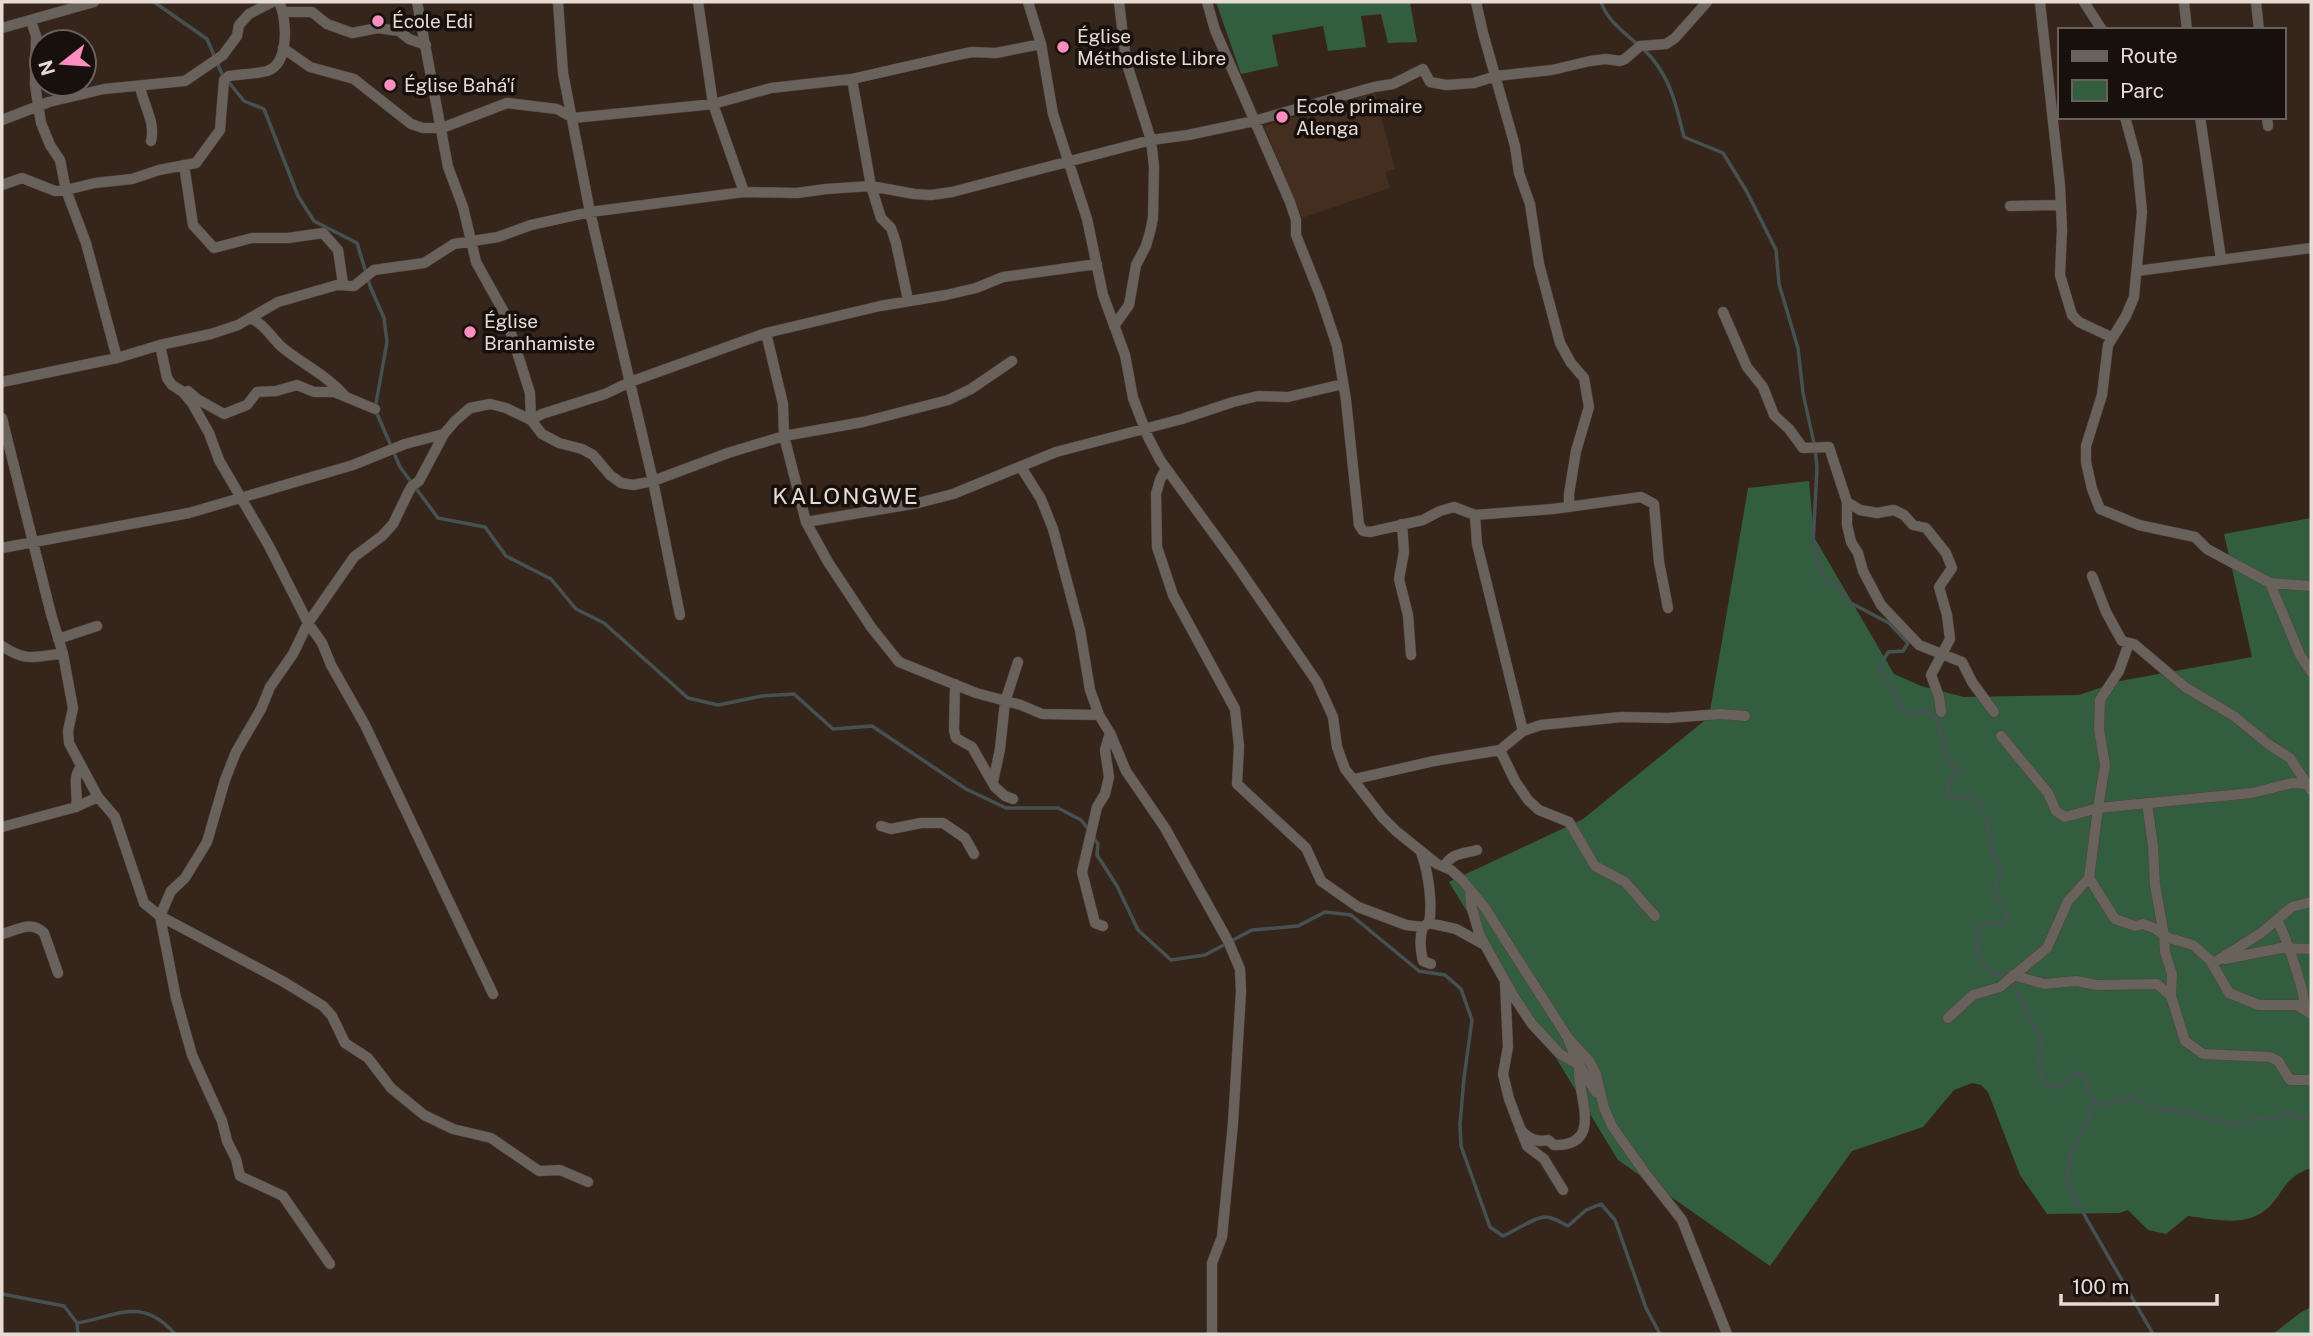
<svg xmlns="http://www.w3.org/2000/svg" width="2313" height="1336" viewBox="0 0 2313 1336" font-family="'Public Sans',sans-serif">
  <rect width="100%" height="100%" fill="#36251b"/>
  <path fill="#432e20" d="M1375,93L1395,169L1385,172L1390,188L1302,218L1264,126Z"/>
  <path fill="#335d3f" d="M1216,2H1410L1417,42L1388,43L1381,14L1361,16L1366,47L1328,51L1323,26L1272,35L1278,66L1241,74Z
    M1809,481L1814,537L1894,674L1921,686L1964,697L2079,695L2120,681L2252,657L2224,534L2311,518V1168C2283,1178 2286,1190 2268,1208C2246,1228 2214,1219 2188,1216L2166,1234L2148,1230L2128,1210L2119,1213L2047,1214L2020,1175L1988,1092L1981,1085L1972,1083L1954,1090L1923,1127L1852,1151L1770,1266L1618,1160L1449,882L1583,819L1709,717L1748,488Z
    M2311,1307V1334H2273L2300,1313Z"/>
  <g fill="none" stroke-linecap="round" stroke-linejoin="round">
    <path stroke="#455251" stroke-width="3.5" d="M154,2L207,39L222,74L244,101L264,109L298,196L314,221L357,243L370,286L384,318L387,342L375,409L400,467L438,518L485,527L506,556L551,579L576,609L604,623L688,698L718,705L762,696L794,694L833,729L872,726L966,789L1006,808H1058L1081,820L1089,830
      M1601,2C1609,26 1635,39 1651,57C1672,82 1676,106 1684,137L1723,153L1747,192L1776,250L1779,284L1798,348L1803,393L1815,448L1817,468L1813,545L1824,579L1837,585L1847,601L1889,623L1908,643L1903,651L1888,652L1879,669L1908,716L1924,710L1937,719L1948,760L1960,772L1951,777L1947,793L1956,800L1971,793C1974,797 1979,802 1982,807C1985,815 1994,847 1992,854L2002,869L1994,890L2008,915L2004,923L1993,922L1979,928C1972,947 1980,961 1993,975H2009L2042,1041L2038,1061L2043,1081L2054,1088L2070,1081L2076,1072L2085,1075L2087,1089L2093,1100L2087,1123L2072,1150L2066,1183L2153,1334
      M1093,837L1098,844L1097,855L1117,886L1138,930L1171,960L1205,955L1252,930L1298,926L1325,912L1351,915L1419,971L1445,975L1461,989L1472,1020L1464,1078L1460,1124L1461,1146L1490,1227L1503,1236C1515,1231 1536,1216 1546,1217C1553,1217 1562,1223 1568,1226L1586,1210L1601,1204L1615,1220L1646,1308L1660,1334
      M2093,1100L2106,1105L2131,1098L2161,1110L2179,1109L2212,1120L2243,1125L2256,1118L2273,1120L2289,1113L2300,1118L2311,1117
      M2,1294L64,1306L77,1323L78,1334
      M77,1323C118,1316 141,1296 175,1334"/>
    <defs>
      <path id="street" d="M417,2L448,167L463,207L476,262L505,314L530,393L531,420
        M558,2L563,73L590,212L653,481L680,615
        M698,2L713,104L744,192
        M1028,2L1041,44L1053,114L1087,219L1103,295L1125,355L1133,398L1148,437L1160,460L1233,560L1317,682L1333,717L1337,747L1345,769L1382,817L1396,831L1437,864L1451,870L1463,881L1485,908L1568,1038L1590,1062L1596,1074L1604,1108L1612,1126L1645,1173L1682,1220L1727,1334
        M1207,2L1215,30L1290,202L1296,220V235L1320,295L1337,346L1346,400L1359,525L1363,531L1370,532L1423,520L1440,511L1454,507L1475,515L1553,509L1641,497L1654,504L1659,562L1668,608
        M1476,2L1483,33L1515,146L1519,173L1530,204L1539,264L1560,343L1571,363L1584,378L1586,390L1589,407L1576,451L1569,494V506
        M2040,2L2060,186L2062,230L2060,275L2072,315L2079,322L2111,337
        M2084,2L2102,30
        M2184,2L2187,30
        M2256,2L2259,30
        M285,12H312L327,24L352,33L378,28L399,31L409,39L426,45
        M31,21L36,36L35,85L41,123L50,145L60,160L66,190L86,243L117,358
        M2,28L94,2
        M283,48L310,67L354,79L411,124L423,128H442L507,103L557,109L573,118L694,106L713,104L771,88L852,79L953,56L972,52L996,53L1041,44
        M852,79L871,186L881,218L891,228L896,243L908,300
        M140,86C143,105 156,122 151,141
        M2125,117L2137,161L2142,212L2134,297L2126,316L2108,345L2102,395L2086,446V462L2092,489L2100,509L2139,525L2195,537L2207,549L2270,583L2300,655L2311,672
        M2200,117L2221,259
        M2267,117L2268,126
        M2,120L49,102L104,89L185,81L223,55L237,36L239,25L249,14L272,2
        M184,165L193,225L214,248L252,238H288L323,233L338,250L343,284
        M2,185L22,178L55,191L66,190L95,183L132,179L159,170L196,163L220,130L224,80L229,76C241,74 256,74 267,71C290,64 287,18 279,2
        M2010,206L2061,205
        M2137,271L2311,248
        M1723,312L1747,367L1763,387L1774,415L1789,429L1803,448L1829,447L1847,502V525L1851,542L1858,553L1863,571L1881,605L1919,645L1962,662L1972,682L1994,712
        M250,318C266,325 271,338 283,348C304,365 328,376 346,397
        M1114,326L1129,305L1136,265L1146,246L1150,232L1153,218L1154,167L1151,140L1126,61L1119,2
        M766,333L783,404L784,436L806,522L828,562L871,627L899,662L976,693L1021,705L1042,714L1099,715
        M160,345L167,378L172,385L183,392L192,403L209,433L219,460L269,546L308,623L322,643L331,665L365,725L493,994
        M2,382L117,358L160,345L211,334L238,325L278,302L337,285L354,286L374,270L424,263L454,244L498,237L531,225L590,212L744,192L797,193L826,189L871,186L914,194L931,195L952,192L1151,140L1188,135L1254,121L1374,87L1393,84L1423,69L1430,82L1446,85L1474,83L1496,76L1552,70L1590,61L1606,59L1620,61L1625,59L1640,46L1666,44L1675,38L1707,2
        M188,391L197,399L224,414L247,405L257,392L276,391L297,385L314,392H334L375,409
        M2,418L51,614L63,654L73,708L68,731L69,743L98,797L115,817L144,903L160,916L284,982L323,1006L332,1016L345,1043L368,1058L391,1088L424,1115L453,1129L491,1138L539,1171L560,1170L588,1182
        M531,420L542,414L605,394L630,382L766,333L880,306L946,295L976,288L1003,277L1097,264
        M1021,467L1041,499L1053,529L1080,630L1090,690L1099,715L1110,733L1126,771L1165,828L1228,941L1240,969L1241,991L1233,1123L1222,1237L1212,1263V1334
        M1166,468L1160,480L1156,494L1157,547L1173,595L1235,709L1239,746L1237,784L1306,848L1321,881L1358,907L1406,925L1423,927
        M1847,502L1860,510L1877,513L1894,510L1904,515L1913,525L1926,528L1946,553L1952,568L1939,587L1947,615L1950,639L1931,675L1939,697L1941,712
        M1475,515L1477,544L1523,731
        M806,522L918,503L953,494L1056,452L1182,419L1233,402L1258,396L1288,397L1343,384
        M1402,524L1404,552L1399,579L1408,615L1411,655
        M2,548L189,513L353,465L405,444L444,434L455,421L470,408L490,404L506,408L531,420L542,434L559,443L582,449L593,455L610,475L621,483L633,485L653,481L728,453L784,436L863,422L948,400L971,389L1012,361
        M2092,576L2106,612L2122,641L2134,644L2185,687L2234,716L2268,744L2290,758L2307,784
        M2270,583L2311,586
        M58,639L97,626
        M2,646C29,664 36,655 63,654
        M955,684L954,730L956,738L972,747L995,787L1005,796L1013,799
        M2001,736L2048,793L2056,811L2065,817L2098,808L2105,765L2099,729L2100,700L2119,671L2129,643
        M1500,750L1515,781L1528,800L1539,810L1569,822L1595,866L1625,882L1655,916
        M1355,779L1434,761L1500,750L1523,731L1541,725L1622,717L1668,718L1721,714L1745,716
        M993,782L1000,749L1005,702L1018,662
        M2147,803L2153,846L2155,885L2164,935L2165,952L2172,974L2171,996L2185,1041L2203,1054L2270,1057L2278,1061L2290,1080H2311
        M76,807C79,792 71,779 81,767
        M881,826L891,829L921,823H943L965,838L974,854
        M2,827L76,807L98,797
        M1421,852C1428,871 1433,903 1429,923
        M1444,867C1451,853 1463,854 1477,850
        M2089,878L2098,808L2252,793L2292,783L2307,784L2311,790
        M1470,890L1471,905L1480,936L1514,997L1532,1024L1560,1054L1579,1065C1576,1094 1606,1146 1554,1145L1548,1140C1536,1143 1527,1138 1520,1129
        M2277,920C2285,935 2307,995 2304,1009
        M1103,926L1095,923L1082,872L1097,807L1105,794L1109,777L1105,750L1110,733
        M2,934C18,930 31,920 44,933L58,973
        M2225,959L2281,948L2311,949
        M1431,964L1423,961C1420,949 1419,938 1423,927L1429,923L1456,929L1485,945
        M2212,964L2261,933L2292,907L2311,902
        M2013,975L2044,984L2077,981L2096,985L2157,984L2171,996
        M1505,983L1508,1047L1503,1074L1509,1099L1527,1146L1544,1159L1563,1190
        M1948,1018L1973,995L2000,987L2047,948L2068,901L2089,878L2115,919L2135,926L2143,924L2154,928L2169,938L2193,945L2210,960L2229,993L2259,1005H2297L2311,1014
        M1569,1041L1579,1065L1596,1092
        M330,1264L283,1196L240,1176L236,1159L227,1141L222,1121L192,1055L176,998L160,916L171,891L185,878L207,842L225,780L236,752L261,709L270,687L293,654L308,623L354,557L382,536L393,524L408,493L412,486L419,481L444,434"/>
    </defs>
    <use href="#street" stroke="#524239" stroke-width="11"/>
    <use href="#street" stroke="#69615b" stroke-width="10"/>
  </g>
  <g fill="#fd8ec0" stroke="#18100c" stroke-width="2.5">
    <circle cx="378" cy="21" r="7"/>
    <circle cx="1063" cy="47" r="7"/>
    <circle cx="390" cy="85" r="7"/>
    <circle cx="1282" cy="117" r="7"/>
    <circle cx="470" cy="332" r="7"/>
  </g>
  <g text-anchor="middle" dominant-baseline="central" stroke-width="7" stroke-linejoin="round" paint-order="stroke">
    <g font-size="19" fill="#e7dbd5" stroke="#18100c" text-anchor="start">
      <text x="392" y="21">École Edi</text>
      <text x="1077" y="36">Église<tspan x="1077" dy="22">Méthodiste Libre</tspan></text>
      <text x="404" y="85">Église Bahá'í</text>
      <text x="1296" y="106">Ecole primaire<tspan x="1296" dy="22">Alenga</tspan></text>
      <text x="484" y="321">Église<tspan x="484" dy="22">Branhamiste</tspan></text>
    </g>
    <g font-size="23" letter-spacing="2" fill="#e7dbd5" stroke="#18100c">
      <text x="846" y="495">KALONGWE</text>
    </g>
  </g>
  <rect width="2313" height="1336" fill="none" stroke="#e7dbd5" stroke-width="7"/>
  <rect x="2058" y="28" width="228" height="91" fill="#18100c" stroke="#6b615c" stroke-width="2"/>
  <rect x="2072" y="51" width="35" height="10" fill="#69615b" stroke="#6b615c" stroke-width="2"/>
  <text x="2120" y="63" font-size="21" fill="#e7dbd5">Route</text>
  <rect x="2072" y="80" width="35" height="21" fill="#335d3f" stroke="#6b615c" stroke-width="2"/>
  <text x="2120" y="98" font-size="21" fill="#e7dbd5">Parc</text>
  <g transform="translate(63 63) rotate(253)"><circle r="33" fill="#18100c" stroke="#6b615c" stroke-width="2"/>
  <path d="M0-5L12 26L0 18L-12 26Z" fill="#fd8ec0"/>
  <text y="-10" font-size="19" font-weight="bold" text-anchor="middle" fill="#e7dbd5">N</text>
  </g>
  <path d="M2061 1294v10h156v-10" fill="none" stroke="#e7dbd5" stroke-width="3.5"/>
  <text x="2072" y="1294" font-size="21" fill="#e7dbd5" stroke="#18100c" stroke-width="5" paint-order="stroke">100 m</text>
</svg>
